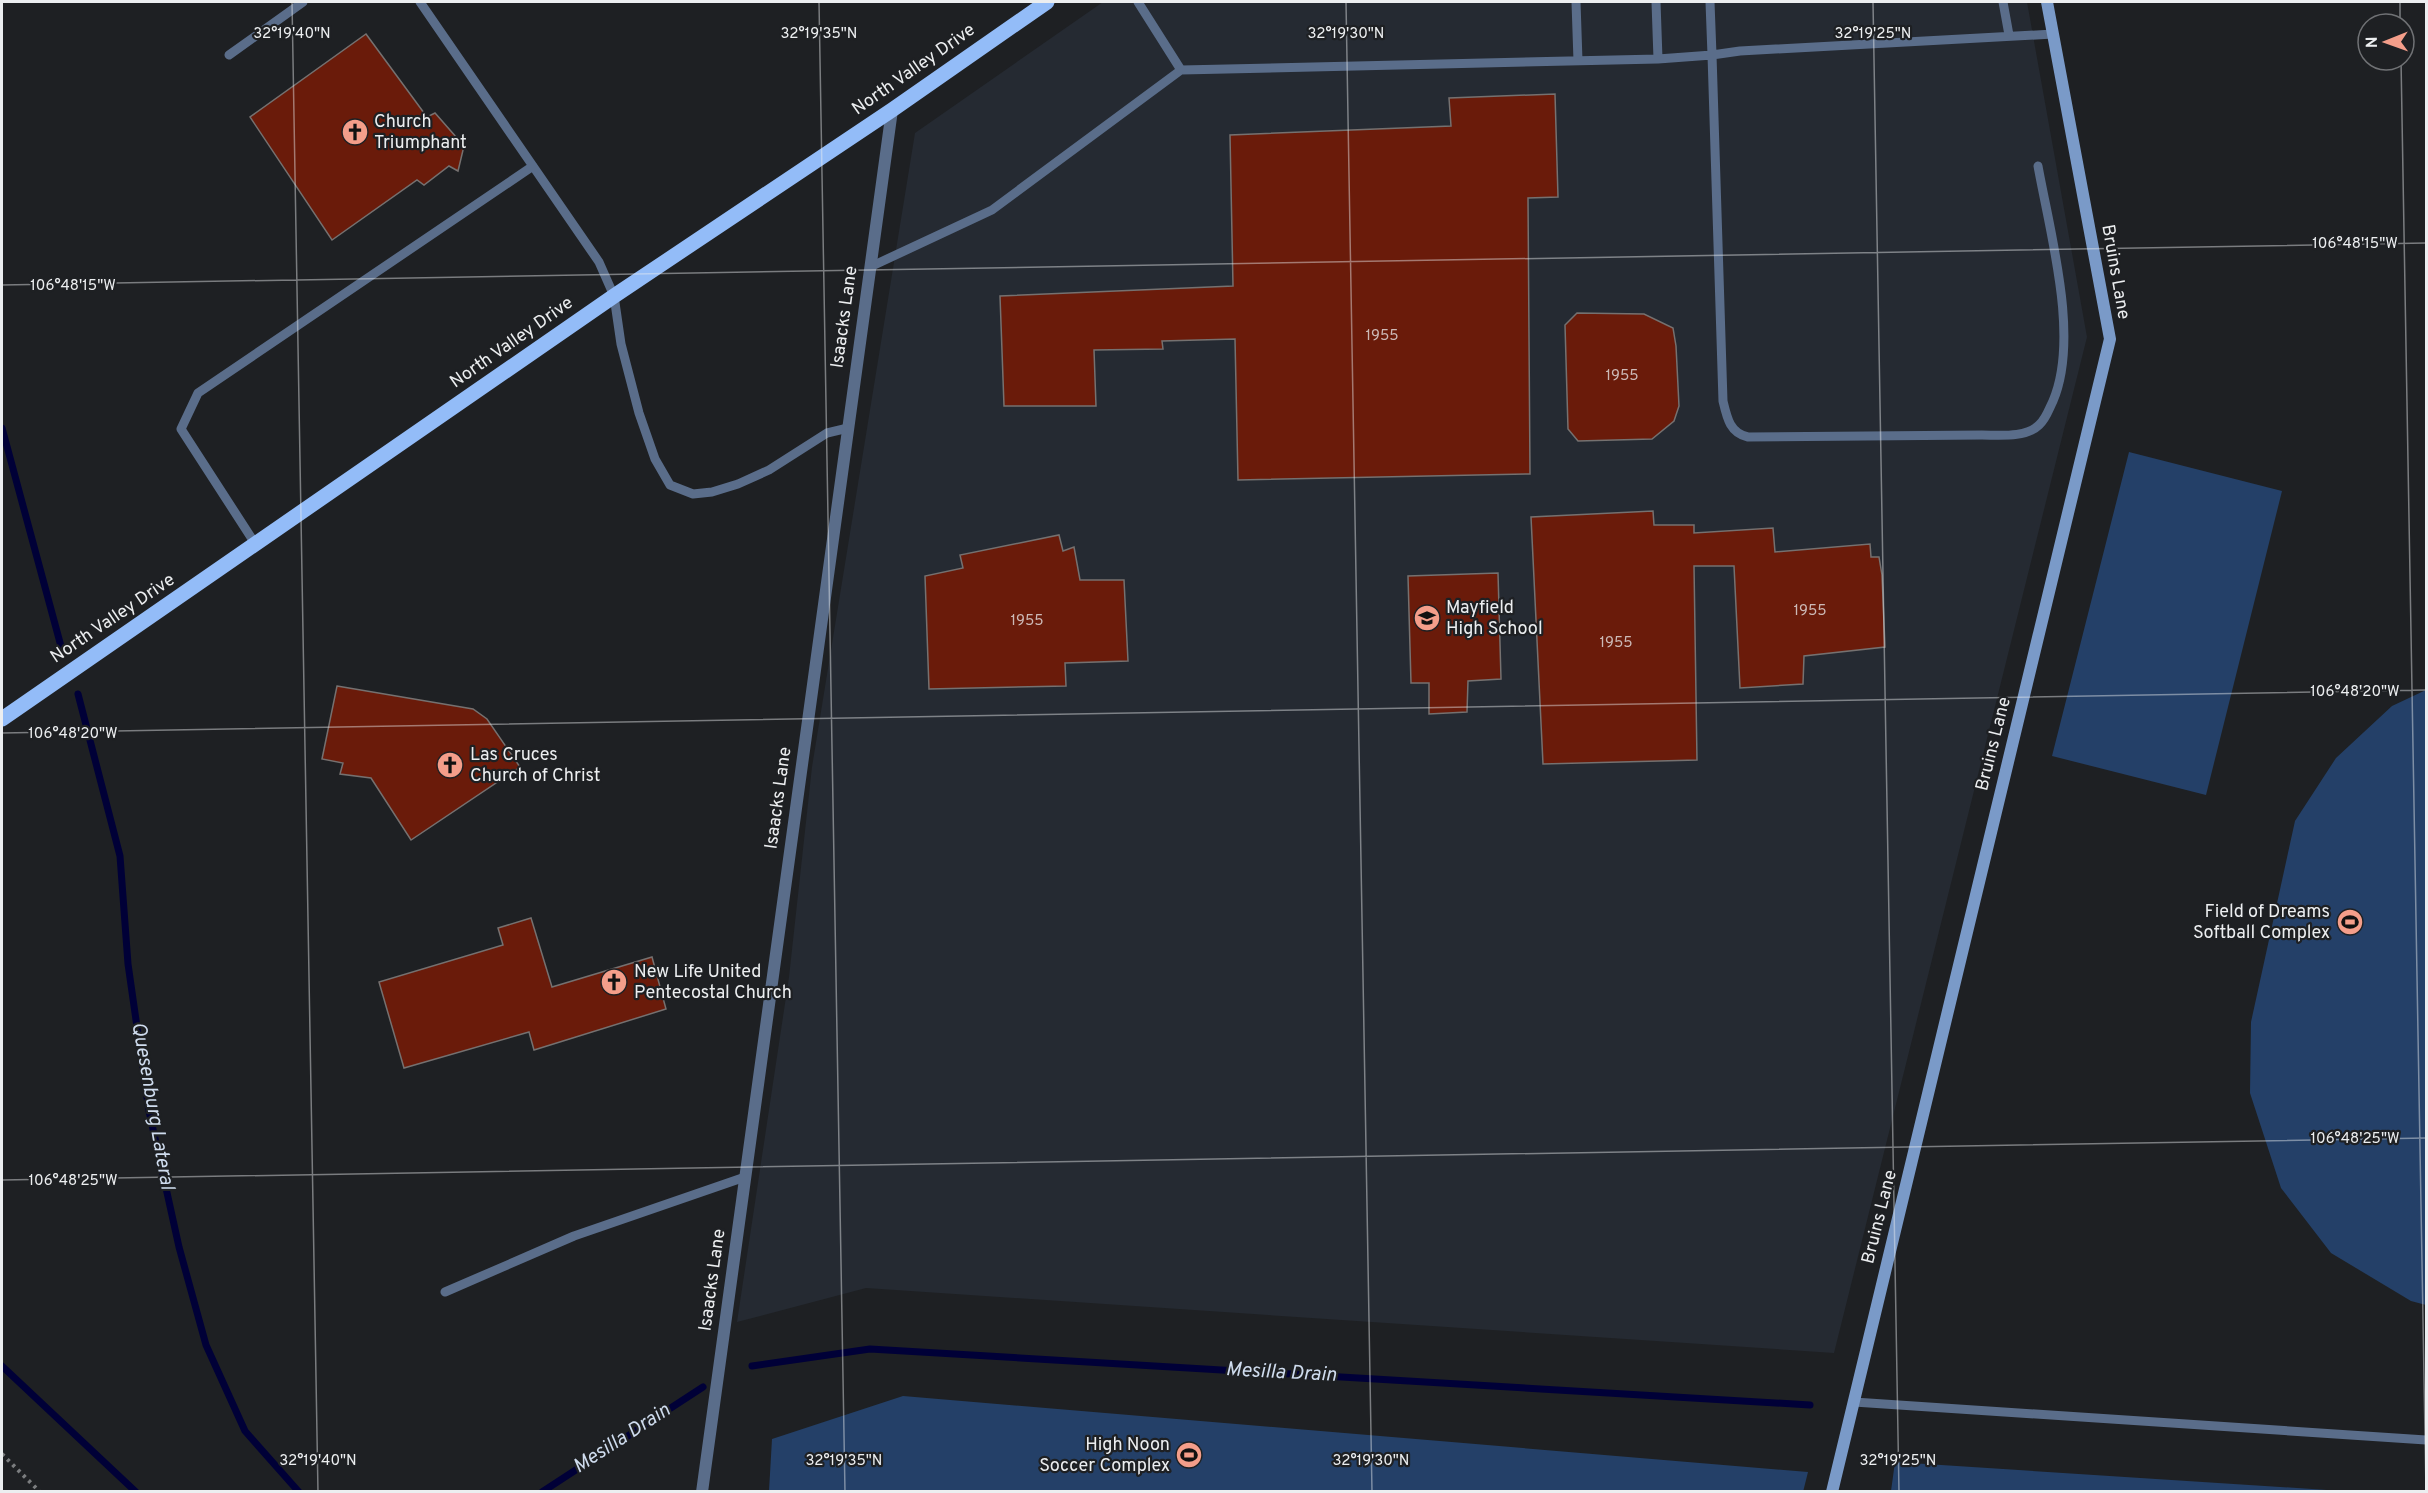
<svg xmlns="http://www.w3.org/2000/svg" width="2428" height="1493" viewBox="0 0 2428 1493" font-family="Overpass,sans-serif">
  <rect width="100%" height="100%" fill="#1e2023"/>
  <path fill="#252a32" d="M1103,2H2027L2087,337L1834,1353L866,1288L737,1322L789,977L812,767L915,133Z"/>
  <path fill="#244068" d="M2129,452L2282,491L2206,795L2052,756Z
    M2426,690V1305L2411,1301L2331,1253L2281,1188L2250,1093L2251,1022L2295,821L2336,758L2392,706Z
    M903,1396L1808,1472L1803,1492L769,1491L772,1439Z
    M1895,1462L2342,1491H1891Z"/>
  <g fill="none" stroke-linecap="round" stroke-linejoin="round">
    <path stroke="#000037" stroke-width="7" d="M2,428L62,650
      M78,694L120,856L128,964L149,1111L179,1247L206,1345L245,1431L299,1492
      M2,1366L136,1492
      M752,1366L870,1349L1810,1405
      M542,1492L703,1387"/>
  </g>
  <path fill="#6a1b0a" stroke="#757170" stroke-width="1.5" d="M366,34L427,117L435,113L464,146L458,171L449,166L424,185L417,180L332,240L250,117Z
    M1555,94L1558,197L1528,198L1530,474L1238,480L1235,339L1162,341L1163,349L1094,350L1096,406H1004L1000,296L1233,286L1230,135L1451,126L1449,98Z
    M1577,313L1644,314L1673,328L1676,346L1679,406L1674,421L1652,439L1578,441L1568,429L1565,325Z
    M1653,511L1654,525H1694V533L1773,528L1775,552L1870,544L1871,557H1879L1882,575L1885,647L1804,656L1803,684L1740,688L1734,566H1694L1697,760L1543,764L1531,517Z
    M1059,535L1063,551L1074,547L1080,580H1124L1128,661L1065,663L1066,686L929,689L925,576L963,568L960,555Z
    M1498,573L1501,679L1468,681L1467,712L1429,714V683H1411L1408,576Z
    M337,686L473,709L487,719L520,767L411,840L371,778L340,774L343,763L322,759Z
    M531,918L552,987L652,957L666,1009L534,1050L529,1032L404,1068L379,982L503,945L498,928Z"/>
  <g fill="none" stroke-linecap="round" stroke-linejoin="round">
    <path stroke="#7b7d7f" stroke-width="4" stroke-dasharray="3 4.5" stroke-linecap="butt" d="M2,1454L40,1492"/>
    <path stroke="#5a6d8a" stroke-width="9" d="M420,2L599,262L614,296L621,344L639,413L655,459L670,485L693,494L712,492L738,484L769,470L827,433L848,428
      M1138,2L1181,70L1658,59L1656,2
      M1576,2L1578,61
      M1710,2L1712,55L1740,51L2053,34
      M2003,2L2009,35
      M229,55L303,2
      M1658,59L1712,55L1723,401C1727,418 1730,433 1748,437L1982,435C1999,435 2026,438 2039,425C2046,419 2049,409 2053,401C2080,338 2050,233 2038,166
      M870,267L992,210L1181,70
      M256,545L181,429L198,393L533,166
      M445,1292L574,1236L745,1177
      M1854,1402L2426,1440"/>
    <path stroke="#5a6d8a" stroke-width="12" d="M702,1492L892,110"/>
    <path stroke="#7a9ac8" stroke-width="12" d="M1832,1492L2110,339L2047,2"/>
    <path stroke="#93bcf8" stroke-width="15" d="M2,719L614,296L892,110L1047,2"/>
  </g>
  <path fill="none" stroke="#eceef0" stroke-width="1.5" stroke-opacity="0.45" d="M292,2L318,1492M819,2L845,1492M1346,2L1372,1492M1873,2L1899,1492M2400,2V24M2401,60L2426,1492M2,285L2426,243M2,733L2426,690M2,1180L2426,1138"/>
  <defs>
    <symbol id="church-disc" viewBox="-11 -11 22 22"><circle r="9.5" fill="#f49e8a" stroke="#1e2023"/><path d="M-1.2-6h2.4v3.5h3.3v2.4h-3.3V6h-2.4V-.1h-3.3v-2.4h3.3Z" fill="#111"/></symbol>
    <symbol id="school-disc" viewBox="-11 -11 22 22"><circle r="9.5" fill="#f49e8a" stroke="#1e2023"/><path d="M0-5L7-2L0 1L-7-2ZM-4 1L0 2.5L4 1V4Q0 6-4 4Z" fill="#111"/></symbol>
    <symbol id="stadium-disc" viewBox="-11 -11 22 22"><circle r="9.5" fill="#f49e8a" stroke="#1e2023"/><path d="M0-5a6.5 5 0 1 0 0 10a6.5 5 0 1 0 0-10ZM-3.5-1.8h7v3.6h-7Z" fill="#111"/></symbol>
  </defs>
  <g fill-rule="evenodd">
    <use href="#church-disc" x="340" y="117" width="30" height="30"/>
    <use href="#school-disc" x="1412" y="603" width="30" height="30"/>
    <use href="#church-disc" x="435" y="750" width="30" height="30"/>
    <use href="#stadium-disc" x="2335" y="907" width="30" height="30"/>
    <use href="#church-disc" x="599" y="967" width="30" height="30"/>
    <use href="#stadium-disc" x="1174" y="1440" width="30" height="30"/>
  </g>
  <g text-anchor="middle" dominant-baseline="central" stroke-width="4.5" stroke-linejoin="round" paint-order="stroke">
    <g font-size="15" fill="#ccb9b6">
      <text x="1382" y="336">1955</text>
      <text x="1622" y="376">1955</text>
      <text x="1810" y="611">1955</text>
      <text x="1027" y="621">1955</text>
      <text x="1616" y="643">1955</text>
    </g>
    <g font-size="18" fill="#eceef0" stroke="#1e2023">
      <text transform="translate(914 70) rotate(-35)">North Valley Drive</text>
      <text transform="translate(2115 272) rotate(80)">Bruins Lane</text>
      <text transform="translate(845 317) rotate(-82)">Isaacks Lane</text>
      <text transform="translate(512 343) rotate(-35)">North Valley Drive</text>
      <text transform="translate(113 619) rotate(-34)">North Valley Drive</text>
      <text transform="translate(1994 744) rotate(-76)">Bruins Lane</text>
      <text transform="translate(779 798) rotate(-82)">Isaacks Lane</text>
      <text transform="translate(1880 1217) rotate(-76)">Bruins Lane</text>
      <text transform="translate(713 1280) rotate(-82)">Isaacks Lane</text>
    </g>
    <g font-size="18" fill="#eceef0" stroke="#1e2023" text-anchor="start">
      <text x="374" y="122">Church<tspan x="374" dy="21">Triumphant</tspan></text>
      <text x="1446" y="608">Mayfield<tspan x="1446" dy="21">High School</tspan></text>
      <text x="470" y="755">Las Cruces<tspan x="470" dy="21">Church of Christ</tspan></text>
      <text x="2330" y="912" text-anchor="end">Field of Dreams<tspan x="2330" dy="21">Softball Complex</tspan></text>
      <text x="634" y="972">New Life United<tspan x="634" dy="21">Pentecostal Church</tspan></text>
      <text x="1170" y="1445" text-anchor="end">High Noon<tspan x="1170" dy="21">Soccer Complex</tspan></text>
    </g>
    <g font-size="20" font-style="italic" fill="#cfdcee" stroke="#1e2023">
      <text transform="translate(152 1106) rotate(80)">Quesenburg Lateral</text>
      <text transform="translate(1281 1373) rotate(3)">Mesilla Drain</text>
      <text transform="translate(622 1439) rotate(-33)">Mesilla Drain</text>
    </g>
  </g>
  <g font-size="15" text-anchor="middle" fill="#eceef0" stroke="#1e2023" stroke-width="4.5" stroke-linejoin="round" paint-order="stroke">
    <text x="292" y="38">32°19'40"N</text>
    <text x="819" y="38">32°19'35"N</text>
    <text x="1346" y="38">32°19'30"N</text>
    <text x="1873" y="38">32°19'25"N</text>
    <text x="2355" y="248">106°48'15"W</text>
    <text x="73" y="290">106°48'15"W</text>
    <text x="2355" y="696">106°48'20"W</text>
    <text x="73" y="738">106°48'20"W</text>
    <text x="2355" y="1143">106°48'25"W</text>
    <text x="73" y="1185">106°48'25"W</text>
    <text x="318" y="1465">32°19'40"N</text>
    <text x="844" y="1465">32°19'35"N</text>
    <text x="1371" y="1465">32°19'30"N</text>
    <text x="1898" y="1465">32°19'25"N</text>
  </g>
  <rect width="2428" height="1493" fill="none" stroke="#eceef0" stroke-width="6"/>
  <g transform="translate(2386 42) rotate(269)"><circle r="28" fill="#1e2023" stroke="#707275" stroke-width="1.5"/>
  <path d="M0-4.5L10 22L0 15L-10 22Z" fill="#f49e8a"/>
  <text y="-9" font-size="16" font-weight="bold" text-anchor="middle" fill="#eceef0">N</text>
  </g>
</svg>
